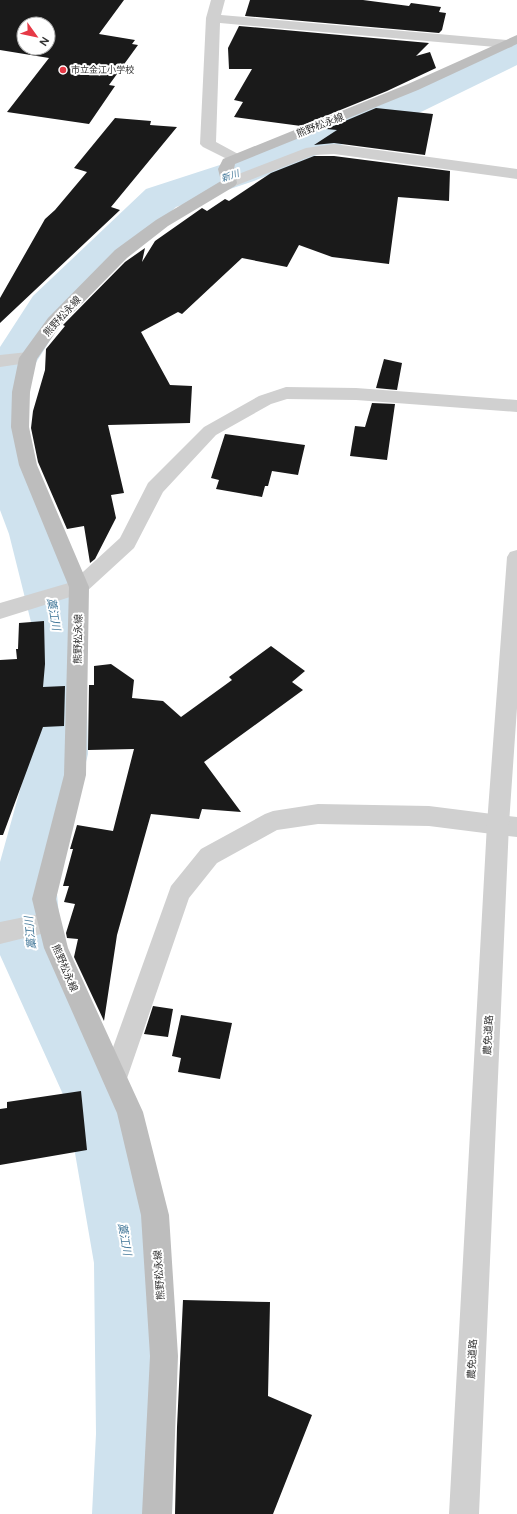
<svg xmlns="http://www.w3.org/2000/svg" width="517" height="1514" viewBox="0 0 517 1514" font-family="'DM Sans','Noto Sans JP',sans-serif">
  <rect width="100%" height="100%" fill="#fff"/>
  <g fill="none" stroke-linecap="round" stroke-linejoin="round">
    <path fill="#cfe2ee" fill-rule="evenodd" d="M517,40V65L423,111L254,181L176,207L66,315L30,372L25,449L61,534L85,622L88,754L56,883L62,949L134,1099L166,1263L174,1434L172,1514H92L96,1434L94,1263L66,1101L0,955V862L30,754L31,622L9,534L0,510V347L33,296L146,189L226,163L395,95L504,43Z"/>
  </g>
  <path fill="#1a1a1a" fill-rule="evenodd" d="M0,0H124L99,34L135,40L132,44L138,45L109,85L115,86L89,124L7,112L49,58L0,50ZM24,24H48V48H24Z
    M250,0H363L409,6L411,3L441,7L439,12L446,13L442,30L439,33L245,16Z
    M239,26L429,43L416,56L430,52L436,68L387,91L301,126L234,117L243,102L234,100L252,69H229L228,48Z
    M376,108L433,114L425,155L334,143L314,145L337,130L326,129Z
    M115,118L151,121L150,125L177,127L111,207L120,210L0,323V298L45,219L55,210L87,172L74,168Z
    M314,156H334L450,171L449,201L398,197L389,264L332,257L299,245L287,267L242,258L182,314L178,312L141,332L170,385L192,386L190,423L108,425L124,493L111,495L116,518L95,559L90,563L84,526L67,529L38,462L31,428L33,411L45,370L46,349L65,326L63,325L125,262L145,248L142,262L155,241L202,208L207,211L225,199L229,201L271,173Z
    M384,359L402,363L397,390L376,388Z
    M372,403L395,404L387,460L350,456L355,426L365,427Z
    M225,434L305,445L298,475L272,471L268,486H265L262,497L216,489L219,480L211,478Z
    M44,621L45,664L43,687L65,686L64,726L43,727L3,835H0V660L17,659L16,649H18L19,623Z
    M271,646L305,671L292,682L303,690L204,762L241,812L202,809L199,819L151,814L117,935L104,1021L74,957L78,939L67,938L66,933L75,904L64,902L69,886H63L73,849H70L77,825L113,831L134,749L88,750L89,685H94V666L111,664L134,680L132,698L163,701L181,717L232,680L229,677Z
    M153,1006L173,1009L168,1037L144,1034Z
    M181,1015L232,1023L220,1079L178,1072L181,1058L172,1056Z
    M81,1091L87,1150L0,1165V1109L7,1108V1102Z
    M183,1300L270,1302L268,1396L312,1415L273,1514H175L177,1427Z"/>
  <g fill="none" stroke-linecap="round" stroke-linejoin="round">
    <path fill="#d0d0d0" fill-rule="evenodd" d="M211,0H225L221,15L507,40L512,41L514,44L512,47L507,48L220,23L216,142L240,155L243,158L240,161L235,163L203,147L200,144L206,18Z
      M334,144L517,169V179L334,154L314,155L235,186L229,188L223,186L221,183L223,180L306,148Z
      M28,352L34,354L37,358L34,362L0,367V355Z
      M286,387L356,388L517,400V412L356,400L287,399L271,404L216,435L163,492L134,548L86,592L0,619V603L72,582L120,538L148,483L204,427L259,396Z
      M318,804L429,806L517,817V837L429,826L318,824L277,830L217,863L189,898L124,1087L115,1090L106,1087L102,1078L171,886L201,849L265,814L273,811Z
      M49,912L57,916L61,923L57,930L0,944V922Z"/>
    <path fill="#d0d0d0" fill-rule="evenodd" d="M517,550V708L509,824L479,1514H449L487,824L507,557L510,552Z"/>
    <path fill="#bdbdbd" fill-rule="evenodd" d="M517,35V44L418,90L235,164L234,169L237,183L235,186L168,226L127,258L60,326L37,359L30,392L29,427L37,465L89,587L86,775L56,899L68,948L143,1112L169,1215L178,1356L172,1514H142L150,1356L141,1215L117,1113L44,948L32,899L64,775L69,587L19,465L11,427L12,392L19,358L48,318L115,250L156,220L221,181L218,169L223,159L408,84Z"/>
  </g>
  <circle fill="#e63946" stroke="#fff" stroke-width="1.5" cx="63" cy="70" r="4"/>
  <g text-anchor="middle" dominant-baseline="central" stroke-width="4" stroke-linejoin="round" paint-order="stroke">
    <g font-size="9" fill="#333" stroke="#fff" text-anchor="start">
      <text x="71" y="70">市立金江小学校</text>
    </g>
    <g font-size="9" font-style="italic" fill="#3f7597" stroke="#fff">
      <text transform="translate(230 176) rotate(-18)">新川</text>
    </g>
    <g font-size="10" fill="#333" stroke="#fff">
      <text transform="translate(320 125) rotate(-21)">熊野松永線</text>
      <text transform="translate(62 316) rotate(-48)">熊野松永線</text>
      <text transform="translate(78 639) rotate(-89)">熊野松永線</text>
      <text transform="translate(65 968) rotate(67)">熊野松永線</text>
      <text transform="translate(488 1035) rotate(-87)">農免道路</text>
      <text transform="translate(159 1275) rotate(-94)">熊野松永線</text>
      <text transform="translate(472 1359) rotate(-87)">農免道路</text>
    </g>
    <g font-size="11" font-style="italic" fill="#3f7597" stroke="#fff">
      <text transform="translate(54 614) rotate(80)">藁江川</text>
      <text transform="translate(30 933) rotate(-96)">藁江川</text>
      <text transform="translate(125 1239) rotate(80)">藁江川</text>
    </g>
  </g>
  <g transform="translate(36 36) rotate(123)"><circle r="19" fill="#ffffff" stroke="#adadad"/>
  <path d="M0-3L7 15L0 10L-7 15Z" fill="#e63946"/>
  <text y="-6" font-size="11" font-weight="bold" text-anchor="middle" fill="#333333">N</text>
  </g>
</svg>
